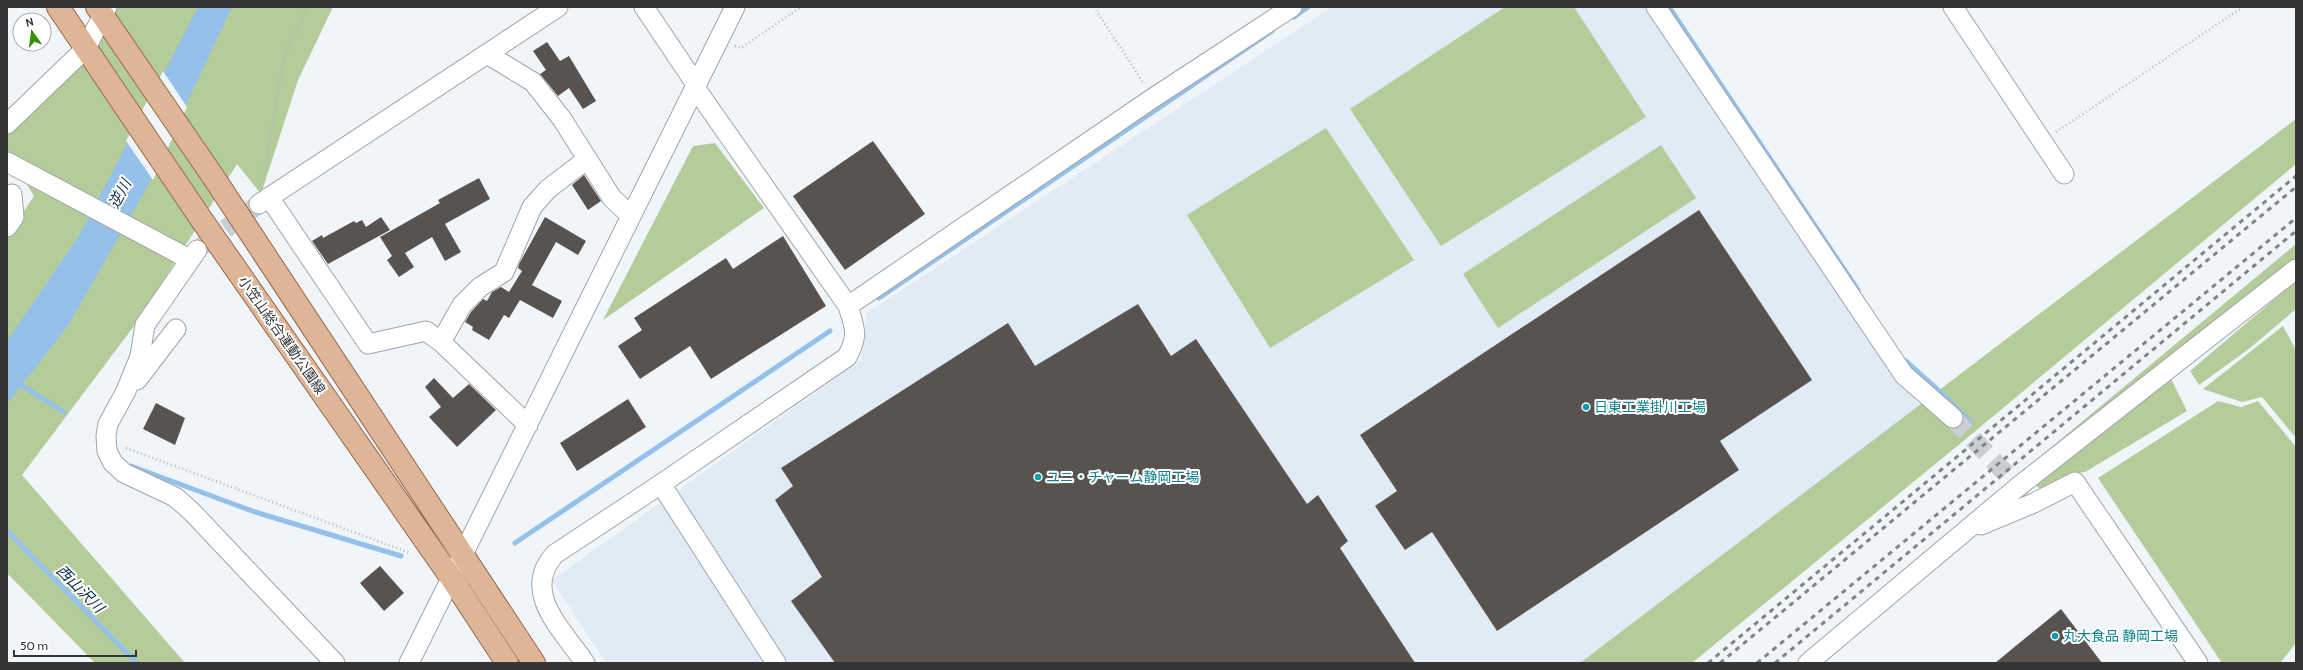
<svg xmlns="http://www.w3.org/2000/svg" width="2303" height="670" viewBox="0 0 2303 670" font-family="Cabin,'Noto Sans JP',sans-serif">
  <rect width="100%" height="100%" fill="#f0f5fa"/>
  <path fill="#e0ebf6" d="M1332,7H1644L1932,424L1640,663H606L552,580L861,360L867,313Z"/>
  <path fill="#b3cc99" d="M113,7H333L298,80L261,194L237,164L137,322L22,475L185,663H95L7,573V236L34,196L7,152V135Z
    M1505,7H1574L1646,117L1441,246L1350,109Z
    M2296,119V164L1961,443L1692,663H1580Z
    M1326,128L1414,260L1270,348L1187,215Z
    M715,143L764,208L603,320L693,146Z
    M1661,145L1696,198L1498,328L1463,274Z
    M2296,244V263L2204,335L2018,475Z
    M2296,281V309L2250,348L2199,385L2190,371Z
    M2283,326L2296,350V438L2262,397L2242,402L2203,389Z
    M2171,379L2187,411L2085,472L2071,473L2040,489L2033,483Z
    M2218,401L2241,407L2258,401L2296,447V643L2280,663H2222L2098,478Z"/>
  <path fill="#95c0e9" d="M198,7H232L146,189L67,327L7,404V341L80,234Z"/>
  <path fill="#f0f5fa" d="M163,71L187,107L153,180L126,141Z"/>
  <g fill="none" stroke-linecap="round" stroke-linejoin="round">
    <path stroke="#95c0e9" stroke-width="5" d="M1669,7L1858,290
      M1294,17L1308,7
      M879,298L1272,31
      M1906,361L1946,397L1970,422
      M7,376L64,412
      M131,466L255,512L401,556
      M7,531L137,663
      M515,543L830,331"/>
  </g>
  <path fill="#595350" d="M547,42L560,61L569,56L596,101L583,109L569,88L558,96L540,74L546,70L533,51Z
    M873,141L925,214L845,270L793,196Z
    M584,175L601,201L588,210L572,185Z
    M479,178L490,199L445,224L461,252L445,261L432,237L405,253L414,267L399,277L387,260L392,256L380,237L440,203L438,200Z
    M1699,210L1812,380L1720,441L1739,470L1497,631L1432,532L1405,550L1375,506L1397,491L1360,435Z
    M381,217L390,230L328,264L312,241L322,235L323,238L354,221L356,223L362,220L366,227Z
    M545,217L586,241L578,255L556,242L532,285L562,301L553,318L520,300L509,318L504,315L489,340L472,330L473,327L465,322L471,312L483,299L487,301L492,292L501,287L509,292L522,271L518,268L519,264Z
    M783,236L826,306L711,379L690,346L640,379L618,346L642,330L634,318L726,258L733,269Z
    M1138,304L1171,356L1196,339L1307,504L1318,495L1348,541L1340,548L1415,663H835L791,601L822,577L775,500L793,486L781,468L1008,323L1035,366Z
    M434,378L453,398L469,384L496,410L457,447L429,417L441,407L425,387Z
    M628,399L646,427L577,471L560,443Z
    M156,403L185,418L175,445L143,429Z
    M380,566L404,593L384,611L360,583Z
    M2061,609L2102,663H1995Z"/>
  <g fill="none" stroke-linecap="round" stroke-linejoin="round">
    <path stroke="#cacfd3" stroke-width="19" stroke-dasharray="19 10" stroke-linecap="butt" d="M202,246L259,204
      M1953,418L2034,503"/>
    <defs>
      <path id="minor" d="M644,7L697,86
        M1656,7L1904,375L1953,418
        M1953,7L2064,174
        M487,54L533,82L562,119L612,198L631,216
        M7,124L86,48L107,7
        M7,162L189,259
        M269,197L368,344L426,331L441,342L528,425
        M259,204L558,7
        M7,227L14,217L12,194
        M197,250L145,325L140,356L126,391L108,424L106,436L107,451L113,463L124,473L175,497L191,511L335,663
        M848,306L1153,98L1292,7
        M441,342L462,305L480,287L504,272L532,207L548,189L586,160
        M137,380L176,329
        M661,484L776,663
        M1981,525L2034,503L2075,482L2198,663
        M409,663L735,7
        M585,663C563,630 520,592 555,554L661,484L847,357C859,335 855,329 848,306L696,89
        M1808,663L2019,486L2296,269"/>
      <path id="major" d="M58,7L199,216L452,579L507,663
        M97,7L216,181L534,663"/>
    </defs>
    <use href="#minor" stroke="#a0a5aa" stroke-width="21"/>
    <use href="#major" stroke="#956849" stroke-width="24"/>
    <path stroke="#b2b6ba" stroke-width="2.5" stroke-dasharray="1 3" stroke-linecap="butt" d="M1094,7L1144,84
      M735,46L741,48L801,7
      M2056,132L2243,7
      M263,180L284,56L308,7
      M126,448L410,553"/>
    <use href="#minor" stroke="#fff" stroke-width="19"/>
    <use href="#major" stroke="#dfb597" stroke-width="22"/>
    <path stroke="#818487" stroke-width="3" stroke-dasharray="5 5" stroke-linecap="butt" d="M1708,663L2296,176
      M1720,663L2296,187
      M1757,663L2296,218
      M1775,663L2296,231"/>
  </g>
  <g fill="#0f9aa8" stroke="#fff" stroke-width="1.5">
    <circle cx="1586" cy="407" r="4"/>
    <circle cx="1038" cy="477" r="4"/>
    <circle cx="2055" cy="636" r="4"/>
  </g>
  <g text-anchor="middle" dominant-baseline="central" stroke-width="4" stroke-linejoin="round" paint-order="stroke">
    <g font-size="14" fill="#333537" stroke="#fff">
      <text transform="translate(282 335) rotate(55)">小笠山総合運動公園線</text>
    </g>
    <g font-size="14" fill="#0d838f" stroke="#fff" text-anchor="start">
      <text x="1594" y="407">日東工業掛川工場</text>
      <text x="1046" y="477">ユニ・チャーム静岡工場</text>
      <text x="2063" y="636">丸大食品 静岡工場</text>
    </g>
    <g font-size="15" font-style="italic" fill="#0c2c48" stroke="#fff">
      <text transform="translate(120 194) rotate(-62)">逆川</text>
      <text transform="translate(80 589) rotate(45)">西山沢川</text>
    </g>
  </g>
  <rect width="2303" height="670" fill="none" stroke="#333537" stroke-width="16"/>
  <g transform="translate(32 32) rotate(346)"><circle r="19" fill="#ffffff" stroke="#adaeaf"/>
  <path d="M0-3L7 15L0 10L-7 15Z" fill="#369000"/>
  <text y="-6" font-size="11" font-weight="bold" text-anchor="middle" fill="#333537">N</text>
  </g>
  <path d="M14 650v6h122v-6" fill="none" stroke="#333537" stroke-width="2"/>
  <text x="20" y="650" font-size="12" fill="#333537" stroke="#ffffff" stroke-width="3" paint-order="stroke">50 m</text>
</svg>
